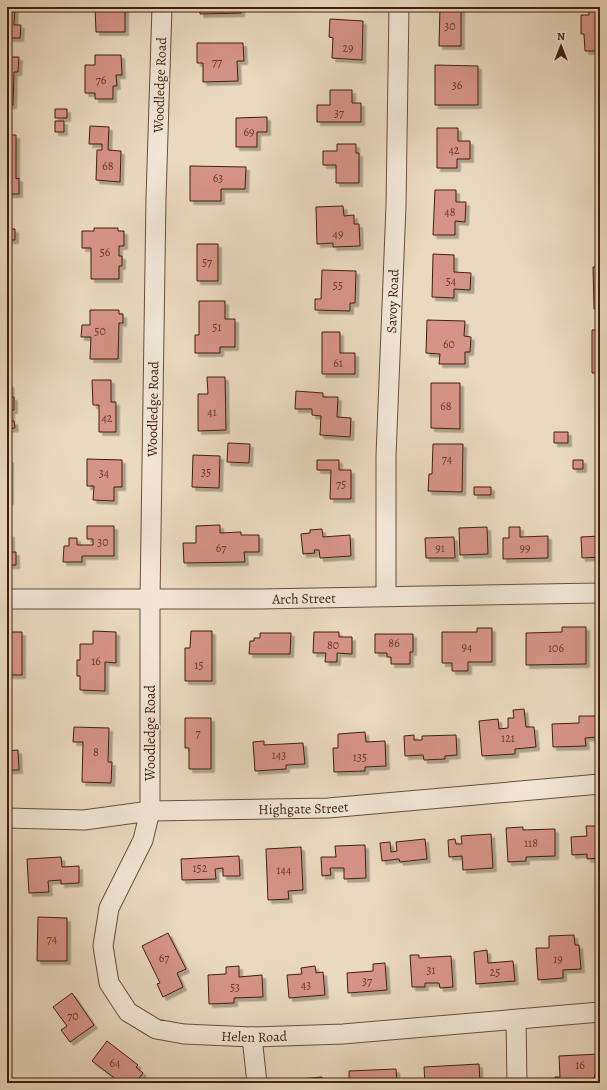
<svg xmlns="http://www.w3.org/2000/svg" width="607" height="1090" viewBox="0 0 607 1090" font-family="Alegreya,serif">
  <defs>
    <filter id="shadow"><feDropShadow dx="3.5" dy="3.5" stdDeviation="0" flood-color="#0004"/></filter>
  </defs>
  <rect width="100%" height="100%" fill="#ead9c0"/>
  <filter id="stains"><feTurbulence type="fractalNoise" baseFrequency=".005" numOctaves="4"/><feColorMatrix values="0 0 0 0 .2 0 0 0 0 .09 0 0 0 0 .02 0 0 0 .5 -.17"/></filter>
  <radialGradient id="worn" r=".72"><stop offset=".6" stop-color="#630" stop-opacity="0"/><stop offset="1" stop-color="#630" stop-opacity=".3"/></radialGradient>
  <path fill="#d69488" stroke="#411f0d" filter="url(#shadow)" d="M7,7H15L14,25H21L20,38H7Z
    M95,7H125V32H96Z
    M200,7H241V13L200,14Z
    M440,7H461V46H439Z
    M589,7H600V51H585L584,34H581V15H589Z
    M330,19L363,21L362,60L332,58L333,38L329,37Z
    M197,43H243L244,61H237L238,81L203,82V63H197Z
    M95,55H121L122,75H116L117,86H113V99H95V93H85V65H95Z
    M7,57H19L18,72H14L13,105H7Z
    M435,65L478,66V105H435Z
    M330,90H352V103H361V122H317V105H330Z
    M55,109H67V118H55Z
    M267,117V132H257V147H236V118Z
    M55,121H64V132H55Z
    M90,126L109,127L108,150L121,151L120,182L96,180L97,150H102V144H89Z
    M437,128H458V141H470V159H457V168H437Z
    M8,135H16V179L19,178V194H7Z
    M600,141V163H598L597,142Z
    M337,144H356V153H359V183H336V165H323V151H337Z
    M190,166L246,167L245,189H221V201H190Z
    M435,190H456V202H466L465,222L455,221V235H433Z
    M343,206L344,216L354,215V224H359L360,246L333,247V243L317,244L316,207Z
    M94,228H118V231H124V246H119V256H122V266H119V279H91V248H82V231H94Z
    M7,229H15V240H7Z
    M197,244H218V281H197Z
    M433,254L454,255V272L471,273L470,290L454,289V298L432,297Z
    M593,267H600V309H594Z
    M322,270L356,271L355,303H350V311L315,310V299H321Z
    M199,301H225V319H235V347H220V353H195V335H199Z
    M90,310H119V314H123V323H119L118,359H90L91,337H81L82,325H90Z
    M427,320L465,321L464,336L471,337L470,352H465V364H439L440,354L426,353Z
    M592,330H600V373H592Z
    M322,332H340V353H355V374H322Z
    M207,377H225L226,430L198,431V394H208Z
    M92,380H111V402H116V432H99V405H93Z
    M431,383H460V429L431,428Z
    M7,384H10L11,397H14V410H11V421H14L15,428L7,429Z
    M296,391L323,393V397H338L337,417L351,418L350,437L320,435L321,416L312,415V409H295Z
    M554,432H568V443H554Z
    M228,443L250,444L249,463L227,462Z
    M433,444H463L462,492L428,491L429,474H432Z
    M193,455L220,456L219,488L192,487Z
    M7,459H10V501H7Z
    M87,459L122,460V487H114V501L93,500L94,486H87Z
    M317,460H339V470H351V499H330L331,470H317Z
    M573,460H583V469H573Z
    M474,487H491V495H474Z
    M220,525V533L241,532V535H259V552H244L245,562L184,563L183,543H196V526Z
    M87,526H114V556H82V562H63L64,546H69V538H77V545H93V539H87Z
    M487,527L488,554L460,555L459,528Z
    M509,527H520V537L548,536V558L503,559V538H509Z
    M322,529L323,537L350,535L351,556L320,558L319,550H314L315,553L303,554L301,534L310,533V530Z
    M7,533L11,534V552H16V565H7Z
    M600,536V557L582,558L581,537Z
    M454,537L455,558H426L425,538Z
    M562,627H586V664L526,665V633L562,632Z
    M477,628H492V662H468V671H452V663H442V632H477Z
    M93,631L116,632V663L105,662V691L80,690V676H77V660H80V644H93Z
    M191,631H212V681H185V648H190Z
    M7,632H22V675H7Z
    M314,632H339V637H352V654L337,653V662H325L326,653H313Z
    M260,633H291L290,654H249L250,641H254V638H260Z
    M375,634H413V652H410V664H391V657H387V653H375Z
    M524,709L526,727H534L536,747L515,749V754L482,756L479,721L498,719L499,729L508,728V718H514L513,710Z
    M579,716H596L597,737L585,738L586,746L553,747L552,724L579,723Z
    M185,718H211V769H189V748H185Z
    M74,727L109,728L108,762H112L111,783L82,782L83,742H73Z
    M365,732L366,742L385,741L386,766L365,767V771L334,772L333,748H338V734Z
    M414,735V740H422V736L456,735L457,755L445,756V759L424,760L423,755L405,756L404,736Z
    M264,741V745L303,743L305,764L286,765V769L255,771L253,742Z
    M18,750L19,770H7V751Z
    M586,826H600V858L587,859V854L572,855L571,837L587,836Z
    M523,827V830L555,829V856L526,857V861L508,862L506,828Z
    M491,834L493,868L463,870L462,856L449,857L448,840L455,839L456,844H462L461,836Z
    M425,839L427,859L400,862L399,859L382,861L380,843L390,842L391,852L397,851L396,842Z
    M365,845L366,878L344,879V868H330L331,875L322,876L321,857H336L335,846Z
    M301,847L303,890L288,891L289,899L268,900L266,849Z
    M239,856L240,876H223V868L215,869L216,879L182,880L181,859Z
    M61,857L62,867L79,866V883L61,884V880L48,881L49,892L29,893L27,859Z
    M38,917L67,918V961H37Z
    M168,933L186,969L177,973L183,987L163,997L157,984L160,983L142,946Z
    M574,935L575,945H579L581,969L563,970V978L538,980L536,948H549V936Z
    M487,950L488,963L513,961L515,981L476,984L474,952Z
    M410,955H419V958L451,956L453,987L440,988L439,983H425V987H412Z
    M385,963L387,990L348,993L347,973L373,971V964Z
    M239,966V977L262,975L263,997L234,998V1003L209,1004L208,975L226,974V967Z
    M315,966L316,973L323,972L325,995L289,998L287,975L302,974L301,968Z
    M72,993L94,1025L70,1042L61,1030L67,1026L53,1007Z
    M107,1041L138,1065L136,1067L143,1073L135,1083L125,1081L121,1083L92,1061Z
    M600,1054V1074H595L594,1079L590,1083H555V1077H560L559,1056Z
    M479,1064L480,1083H425L424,1067Z
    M396,1069L397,1083H349V1071Z
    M322,1077V1083H300V1079Z"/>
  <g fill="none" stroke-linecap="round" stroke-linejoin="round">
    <defs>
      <g id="minor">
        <path id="s1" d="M162,7L156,198L150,599V811L143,840L109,908L103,946L109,983L128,1012L156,1029L184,1034L252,1037L343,1034L600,1012"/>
        <path id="s2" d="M386,596V456L396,206L399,7"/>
        <path id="s3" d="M7,599H260L600,593"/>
        <path id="s4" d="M7,818L84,820L150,811L328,808L600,784"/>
        <path d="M516,1020L517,1083"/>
        <path d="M252,1037L257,1083"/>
      </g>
    </defs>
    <use href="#minor" stroke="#6b4e3a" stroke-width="21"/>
    <use href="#minor" stroke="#f1e6d6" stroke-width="19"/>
  </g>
  <g text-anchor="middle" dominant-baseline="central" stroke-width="3" stroke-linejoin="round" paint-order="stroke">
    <g font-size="12" fill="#663c2c">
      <text x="450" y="26">30</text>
      <text x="348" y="48">29</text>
      <text x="217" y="62">77</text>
      <text x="101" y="80">76</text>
      <text x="457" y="85">36</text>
      <text x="339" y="113">37</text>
      <text x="249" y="132">69</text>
      <text x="454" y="150">42</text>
      <text x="108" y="166">68</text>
      <text x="218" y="178">63</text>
      <text x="450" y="212">48</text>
      <text x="338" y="234">49</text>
      <text x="105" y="252">56</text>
      <text x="207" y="262">57</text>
      <text x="451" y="281">54</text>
      <text x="338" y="285">55</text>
      <text x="217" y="327">51</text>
      <text x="100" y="331">50</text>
      <text x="449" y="344">60</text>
      <text x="338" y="363">61</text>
      <text x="446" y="406">68</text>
      <text x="212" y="412">41</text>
      <text x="107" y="418">42</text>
      <text x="447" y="459">74</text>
      <text x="206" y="472">35</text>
      <text x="104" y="473">34</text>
      <text x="341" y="484">75</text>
      <text x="103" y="542">30</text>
      <text x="221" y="548">67</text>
      <text x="440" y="548">91</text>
      <text x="525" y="548">99</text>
      <text x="394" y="643">86</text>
      <text x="333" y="645">80</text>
      <text x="467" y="647">94</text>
      <text x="556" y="648">106</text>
      <text x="96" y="661">16</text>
      <text x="199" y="665">15</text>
      <text x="198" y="733">7</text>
      <text x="508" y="738">121</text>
      <text x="96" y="752">8</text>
      <text x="279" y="755">143</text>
      <text x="360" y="757">135</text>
      <text x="531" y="843">118</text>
      <text x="200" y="868">152</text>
      <text x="284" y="870">144</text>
      <text x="52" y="939">74</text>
      <text x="164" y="958">67</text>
      <text x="558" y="959">19</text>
      <text x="431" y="970">31</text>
      <text x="495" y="972">25</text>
      <text x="367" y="981">37</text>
      <text x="306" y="985">43</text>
      <text x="235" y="987">53</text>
      <text x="73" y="1016">70</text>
      <text x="115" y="1063">64</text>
      <text x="580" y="1065">16</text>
    </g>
    <g font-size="14" fill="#411f0d" stroke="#f1e6d6">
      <text transform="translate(160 85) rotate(-88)">Woodledge Road</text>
      <text stroke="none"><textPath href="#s2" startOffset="295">Savoy Road</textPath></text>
      <text transform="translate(153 409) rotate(-89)">Woodledge Road</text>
      <text stroke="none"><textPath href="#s3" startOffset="297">Arch Street</textPath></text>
      <text transform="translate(150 733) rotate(-90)">Woodledge Road</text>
      <text stroke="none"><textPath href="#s4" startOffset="297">Highgate Street</textPath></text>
      <text stroke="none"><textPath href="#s1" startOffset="1152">Helen Road</textPath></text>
    </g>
  </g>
  <rect width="607" height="1090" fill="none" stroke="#ead9c0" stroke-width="24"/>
  <rect x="8" y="8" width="591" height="1074" fill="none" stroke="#411f0d" stroke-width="2"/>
  <rect x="12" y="12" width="583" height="1066" fill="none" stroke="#411f0d"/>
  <g transform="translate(561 46)" stroke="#f1e6d6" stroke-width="3" paint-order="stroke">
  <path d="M0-3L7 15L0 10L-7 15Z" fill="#411f0d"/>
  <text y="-6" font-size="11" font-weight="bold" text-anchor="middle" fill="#411f0d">N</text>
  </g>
  <rect width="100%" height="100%" filter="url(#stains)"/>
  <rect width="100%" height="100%" fill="url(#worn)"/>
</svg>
